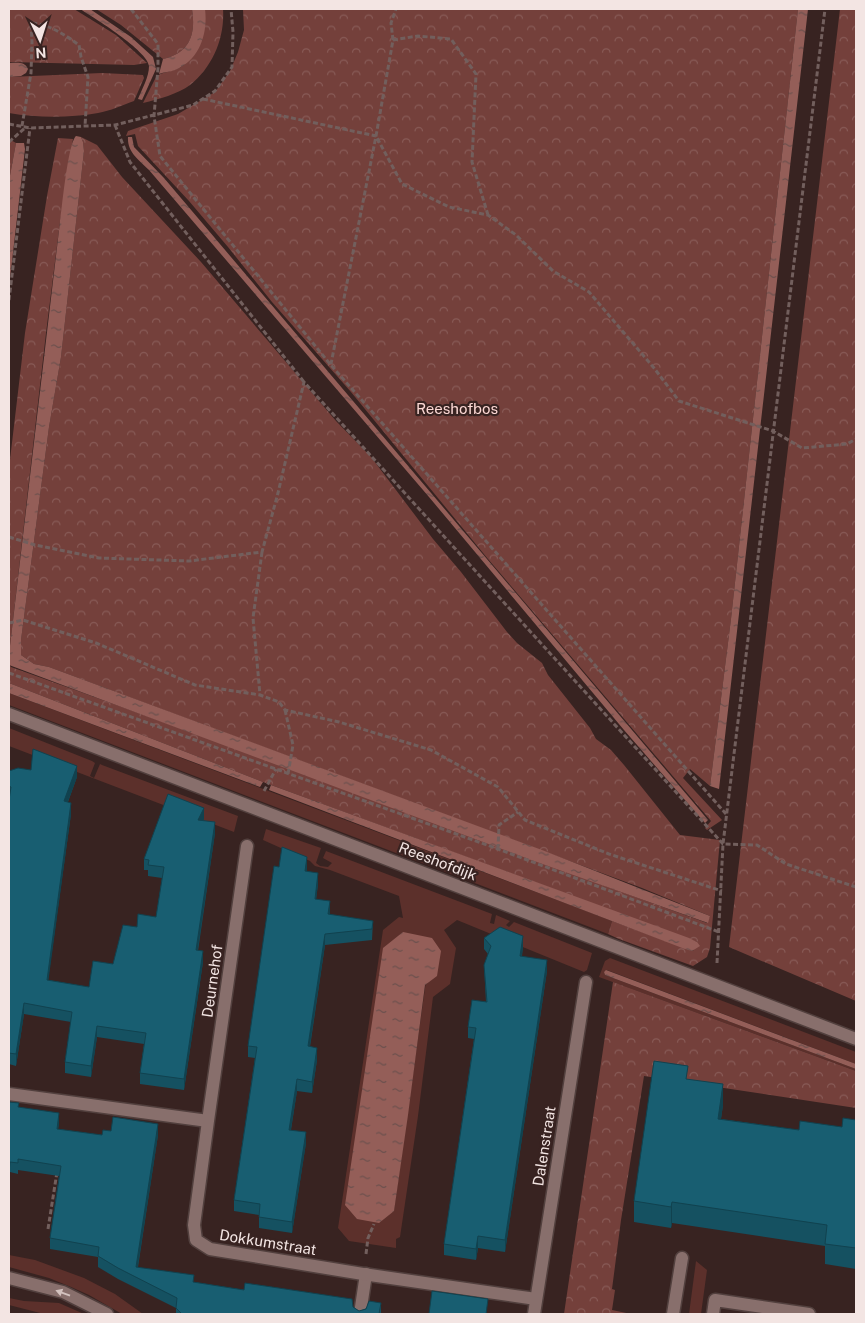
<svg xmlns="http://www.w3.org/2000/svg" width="865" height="1323" viewBox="0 0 865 1323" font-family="'Public Sans',sans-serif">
  <defs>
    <pattern id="forest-crowns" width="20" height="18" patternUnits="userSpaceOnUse" patternTransform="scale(1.25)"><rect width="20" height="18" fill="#74403b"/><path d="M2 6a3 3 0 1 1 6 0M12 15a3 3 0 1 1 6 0" fill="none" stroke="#885b57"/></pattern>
    <pattern id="water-ripples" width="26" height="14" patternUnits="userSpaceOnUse" patternTransform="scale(1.25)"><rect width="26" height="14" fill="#945e58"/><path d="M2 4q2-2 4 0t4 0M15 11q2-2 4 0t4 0" fill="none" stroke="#6b504d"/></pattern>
  </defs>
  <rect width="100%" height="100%" fill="#382321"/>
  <path fill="#5c302b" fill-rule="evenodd" d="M9,693L597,915L612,921L608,934L9,705Z
    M9,728L92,761L95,763L90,776L94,778L100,764L102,765L238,816L234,832L9,746Z
    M266,829L321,848L316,863L320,866L328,867L332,863L323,858L326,851L492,914L490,923L494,924L496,915L510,921L506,925L509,927L514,922L592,953L587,970L584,972L457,920L444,930L456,948L450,984L433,997L418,1116L400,1237L396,1239V1248L349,1241L338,1228L383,930L399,917L403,918L399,896L330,870L315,866L310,861L263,840ZM432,938L394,1210L385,1217Z
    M610,958L856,1052V1064L607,970L604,972L605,975L856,1069V1071L599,977L605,961Z
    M9,1255L35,1260L84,1278L115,1294L143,1314H122L89,1295L71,1287L49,1278L9,1267Z
    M696,1261L707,1270L701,1314H689Z
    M9,1298L24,1301L59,1303L84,1314H44L9,1305Z"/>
  <path fill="url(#forest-crowns)" d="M9,9H74L116,35L147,63L134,65L9,62Z
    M96,9H192C196,34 190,53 163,59L121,25Z
    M205,9H223C225,37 213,67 190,85C178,94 159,99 143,103L156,77C163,71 173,72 181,67C195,59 200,30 205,15Z
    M243,9H798L731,619L710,786L690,769L683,778L722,820L707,830L705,828L711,821L694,801L488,559L351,392L272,302L228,247L189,201L138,146L135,134L126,136L128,131L178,114L215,92L230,71L238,52L244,30Z
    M840,9H856V1001L729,947Z
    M102,73L143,75L144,78L134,101C123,105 110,111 98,113C69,118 38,118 9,113V77Z
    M81,137L97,145L122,177L201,262L336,421L371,457L433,539L461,572L507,632L517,643L542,663L548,675L590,728L596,739L611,750L624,765L680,835L720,840L710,948L707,957L693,966L619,939L608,934L612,921L693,951L697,942L263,782L9,683V664L11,667C244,750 474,839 707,923L710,916L642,888L49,667L34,664L21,655V640L49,427L61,357L84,151L83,142Z
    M58,138L73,139L60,222L46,333L9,655V468L25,333L47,196Z
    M9,139L16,143L9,181Z
    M613,982L856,1071V1108L644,1076L621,1220L612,1289L615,1290L612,1310L631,1314H564Z"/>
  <path fill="url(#water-ripples)" d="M80,9H90L131,37L153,57L156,69L142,100L138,99C142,89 149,77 149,66C148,51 93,17 80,9Z
    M192,9H205C208,33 200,60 175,70C170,72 164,72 159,74L163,59C190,53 196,34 192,9Z
    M798,9H808L719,789L710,786L731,619Z
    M9,63C16,63 25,61 28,69L26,73L21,76L9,77Z
    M76,136L81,137L83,142L84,151L61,357L49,427L21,640V655L34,664L49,667L542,850L710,916L708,923L537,862L9,665L10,646L60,222C62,208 68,143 76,136Z
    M128,137H132L134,147L164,178L693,802L708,820L705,823L624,730L429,497L149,170C139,160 127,152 128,137Z
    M16,143H24L25,149L9,287V181Z
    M9,683L263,782L260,787L9,693Z
    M271,785L689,938L697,942L700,946L692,951L685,949L269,790Z
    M403,932L432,938L441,951L437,976L425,985L408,1115L394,1211L379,1223L357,1219L345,1205L383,948Z
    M606,970L856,1064V1069L605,975L604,972Z"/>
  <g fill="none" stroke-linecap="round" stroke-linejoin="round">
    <defs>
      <path id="service" d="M360,1314L366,1274
        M713,1314L715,1300L809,1314"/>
      <path id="minor" d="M9,714L856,1039
        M9,1094L208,1121L194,1225L196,1240L210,1249L363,1274L536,1299
        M208,1121L247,846
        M534,1314L586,982
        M673,1314L682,1258"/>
      <path id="tertiary" d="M9,1278L63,1292L107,1314"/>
    </defs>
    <use href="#service" stroke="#52403e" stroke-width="15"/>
    <use href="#minor" stroke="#52403e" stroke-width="15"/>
    <use href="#tertiary" stroke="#52403e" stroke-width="15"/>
    <path stroke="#725f5d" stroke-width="3" stroke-dasharray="5 2.5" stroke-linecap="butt" d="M131,9L158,44V68L154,116L160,156L330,364L726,814
      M393,40L391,23L396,9
      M203,99L376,136L331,364
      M9,124L30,128L115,125L193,105L215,91L232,67L233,32L231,9
      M115,125L130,162L304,382
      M22,126L31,73L32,42L31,23C49,24 65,35 79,45L81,57L88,77L85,126
      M9,142L26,127
      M488,215L472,162L476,74L451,39L418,36L393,40L376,136L402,184L449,207L488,215L516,235L553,271L589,292L654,368L679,401L773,431L802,448L847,444L856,439
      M9,300L30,128
      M9,537L35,545L99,558L189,561L262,552L278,493L304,382L723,844L757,845L786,864L856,887
      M262,552L253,618L260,695L279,702L285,710L339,722L431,750L498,787L525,820L609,854L722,891
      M9,623L23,620L96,643L195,685L260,695
      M9,673L498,849L719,932
      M285,710L293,745L288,774
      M264,791L276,769
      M498,849L499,825L518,812
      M717,963L723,844L825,9
      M48,1229L57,1172
      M366,1254L368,1238L374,1224"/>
    <use href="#service" stroke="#886f6c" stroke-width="12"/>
    <use href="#minor" stroke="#886f6c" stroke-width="12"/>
    <use href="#tertiary" stroke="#886f6c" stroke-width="12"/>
  </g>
  <path fill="#155161" d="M9,771L77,777L68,802L71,814L48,980L89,987L113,964L137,927L156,917L162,878L148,876V870H144V859L204,819L203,820L215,833L198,951L203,962L184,1090L140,1084V1073L144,1044L97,1037L91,1077L65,1073V1062L71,1022L24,1014L16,1066L9,1064Z
    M307,869V871L318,884L316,899L330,912V915L373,921L372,940L325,945L310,1047L317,1060L312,1093L297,1091L291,1130L306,1143L292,1233L259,1228V1215L234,1211V1200L255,1058L248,1057V1046Z
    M484,938L523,947L522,956L547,971L505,1252L478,1248L476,1260L444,1255V1244L474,1039L468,1038V1027L486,1002L484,965L488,954L484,949Z
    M688,1080L723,1105L721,1119L799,1130L842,1127L856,1120V1269L825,1264V1246L672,1223L671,1228L634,1222V1201Z
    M9,1102L19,1107L59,1123L58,1129L102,1135L111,1131L158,1135L138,1267L194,1282L353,1307L359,1311L381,1303V1314H176V1308L118,1279L98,1267V1257L50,1249V1238L59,1176L18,1170V1174L10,1172L9,1184Z"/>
  <path fill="#11424f" d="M77,766V777L64,812V801Z
    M71,803V814L47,991V980Z
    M204,808V819L198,831V820Z
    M215,822V833L196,961V950Z
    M307,857V869L305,882V871Z
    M318,873V884L315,910V899Z
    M330,901V912L328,926V914Z
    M325,934V945L308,1058V1046Z
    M523,936V947L520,967V956Z
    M203,951V962L184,1090V1079Z
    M547,960V971L505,1252V1240Z
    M24,1003V1014L16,1066V1054Z
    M97,1026V1037L91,1077V1066Z
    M317,1048V1060L312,1093V1082Z
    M297,1079V1091L289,1141V1130Z
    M723,1084V1105L718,1139V1119Z
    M59,1113V1123L57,1139V1129Z
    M158,1124V1135L136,1278V1267Z
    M306,1132V1143L292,1233V1222Z
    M10,1162V1172L9,1184V1173Z
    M672,1202V1223L671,1228V1207Z
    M478,1236V1248L476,1260V1249Z"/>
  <path fill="#185e71" stroke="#11424f" d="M33,749L77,766L64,801L71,803L47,980L89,987L93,961L113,964L123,925L137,927L138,914L156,917L164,867L148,865L149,860L144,859L168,794L204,808L198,820L215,822L196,950L203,951L184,1079L140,1073L146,1033L97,1026L91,1066L65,1062L72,1012L24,1003L16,1054L9,1053V800L11,787L9,786V771L18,768L31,770Z
    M282,847L307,857L305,871L318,873L315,899L330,901L328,914L373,921L372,929L325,934L308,1046L317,1048L312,1082L297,1079L289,1130L306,1132L292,1222L259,1217L260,1204L234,1200L257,1047L248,1046L274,866L279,867Z
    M500,927L523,936L520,956L547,960L505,1240L478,1236L476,1249L444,1244L476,1028L468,1027L472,1000L487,1002L484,965L491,946L484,938Z
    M654,1061L688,1066L686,1079L723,1084L718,1119L799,1130L800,1121L842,1127L843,1118L856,1120V1248L825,1244L827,1225L672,1202L671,1207L634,1201Z
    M9,1102L19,1103L18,1107L59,1113L57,1129L102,1135L103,1130L111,1131L113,1117L158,1124L136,1267L194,1275L193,1282L244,1290L245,1283L352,1299L353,1307L359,1311L366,1309L369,1301L381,1303L379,1314H182L176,1308L177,1298L118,1268L98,1256L99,1247L50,1238L61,1166L18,1159V1163L10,1162L9,1173Z
    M432,1291L488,1299L486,1314H429Z"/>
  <defs><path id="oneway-solid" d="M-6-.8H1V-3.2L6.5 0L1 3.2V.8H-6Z" transform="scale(1.25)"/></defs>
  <use fill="#d3c2bf" href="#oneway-solid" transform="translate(63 1293) rotate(-160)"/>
  <g text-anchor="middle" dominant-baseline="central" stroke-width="4.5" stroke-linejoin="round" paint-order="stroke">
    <g font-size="15" fill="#fcd8d4" stroke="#382321">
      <text x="457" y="408">Reeshofbos</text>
    </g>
    <g font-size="15" fill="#f3e5e3" stroke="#382321">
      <text transform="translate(438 861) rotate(21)">Reeshofdijk</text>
      <text transform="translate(212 981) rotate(-82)">Deurnehof</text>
      <text transform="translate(544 1146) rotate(-81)">Dalenstraat</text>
      <text transform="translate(268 1242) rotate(9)">Dokkumstraat</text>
    </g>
  </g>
  <rect width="865" height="1323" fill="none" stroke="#f3e5e3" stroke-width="20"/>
  <g transform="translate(40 40) rotate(176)" stroke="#382321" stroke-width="4" paint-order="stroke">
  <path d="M0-4L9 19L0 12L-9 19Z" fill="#f3e5e3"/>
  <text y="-8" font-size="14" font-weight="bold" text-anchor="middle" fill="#f3e5e3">N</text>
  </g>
</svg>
